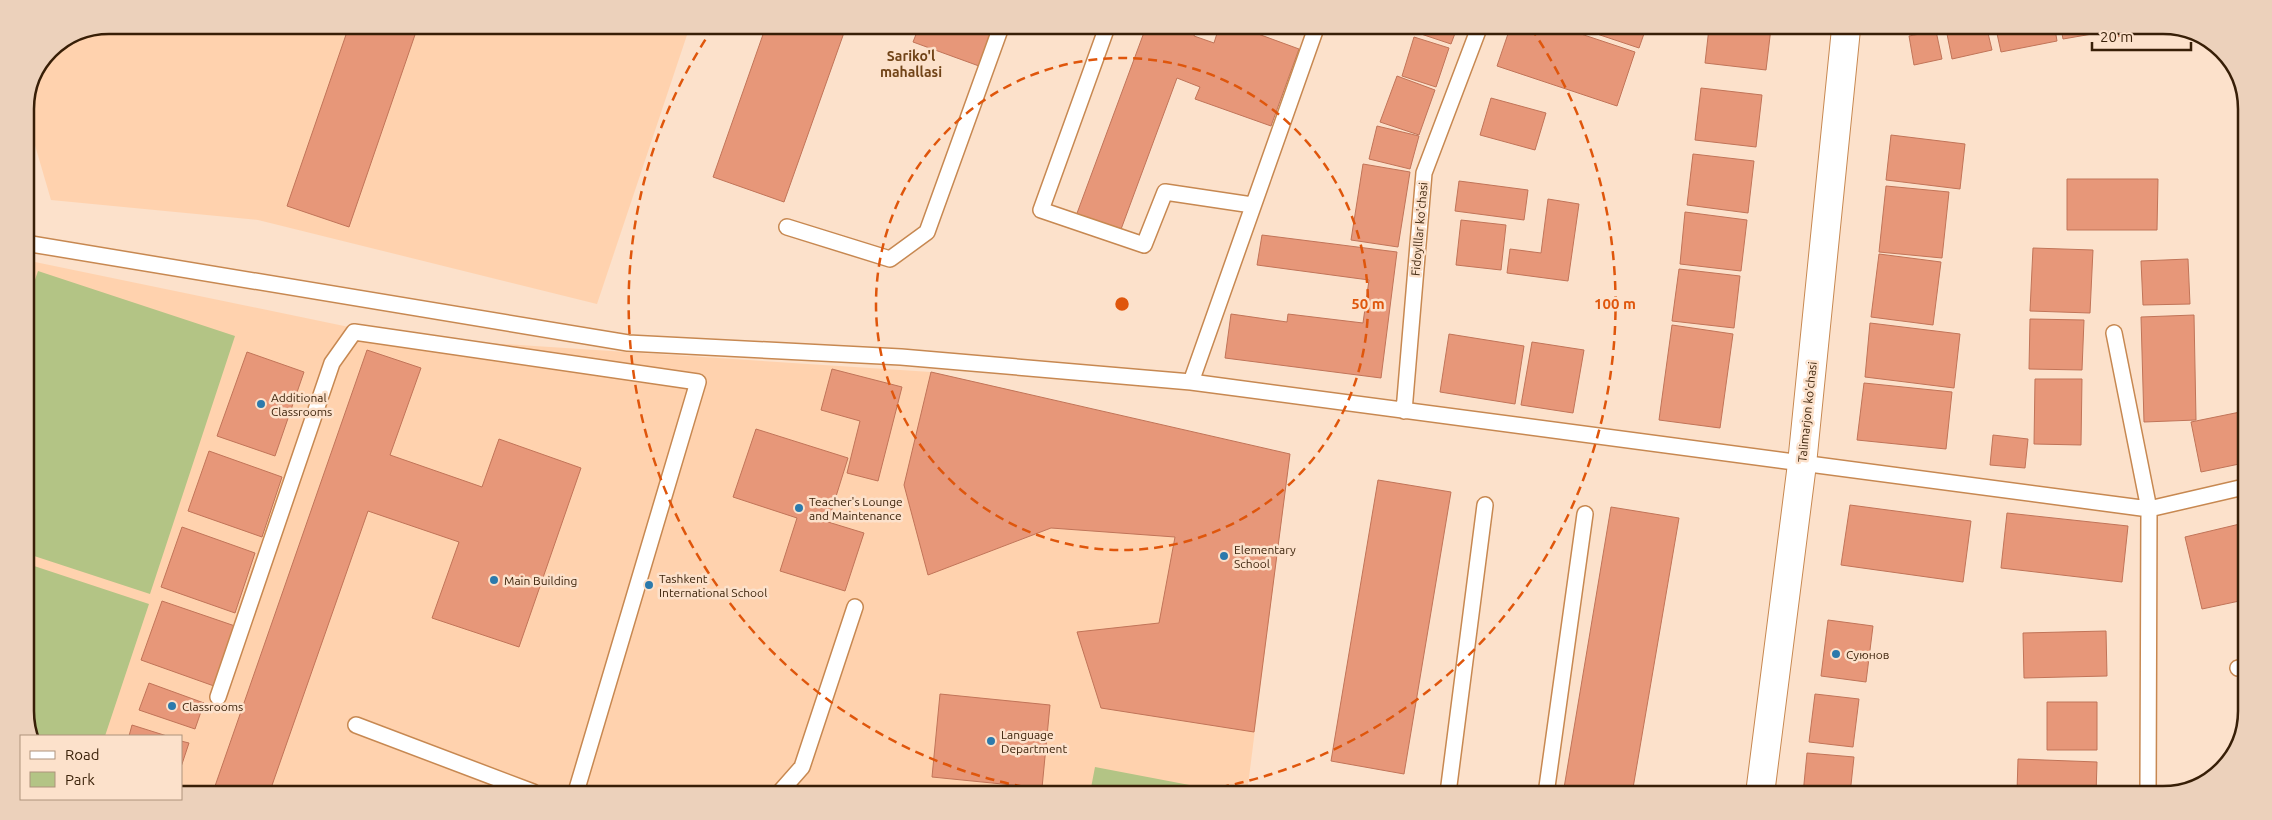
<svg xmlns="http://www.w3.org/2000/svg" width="2272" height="820" viewBox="0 0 2272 820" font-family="Ubuntu,sans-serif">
  <rect width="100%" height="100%" fill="#fce1cb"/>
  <path fill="#ffd2ae" d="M109,25L690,26L597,304L258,220L51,200L25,111V104L50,49L77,31Z
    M35,262L397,337L931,372L1290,454L1247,793L181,791V736H33L25,717V264Z"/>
  <path fill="#b3c485" d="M38,271L235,336L150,594L25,553V309Z
    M25,563L149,604L105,736H33L25,717Z
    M1095,767L1200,787L1199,793H1090Z"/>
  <path fill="#e79779" stroke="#c17458" d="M349,26H418L349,227L287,206Z
    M766,26L846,27L784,202L713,177Z
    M919,27H993L979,66L913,42Z
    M1146,27H1197L1194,36L1214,43L1219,27H1239L1299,49L1271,126L1195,99L1200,87L1177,78L1120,232L1076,216Z
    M1403,28H1457L1451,44Z
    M1510,28H1563L1635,52L1617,106L1497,66Z
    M1579,28H1646L1639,48Z
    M1709,28H1771L1766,70L1705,63Z
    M1946,29H1987L1992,50L1952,59Z
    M1996,29H2055L2057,41L2001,52Z
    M2061,29H2097L2098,33L2063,39Z
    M2106,29H2156L2107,39Z
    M1936,31L1942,59L1914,65L1909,36Z
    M1414,37L1449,48L1436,87L1402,76Z
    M1397,76L1435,90L1419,135L1380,122Z
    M1701,88L1762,95L1756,147L1695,140Z
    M1491,98L1546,113L1535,150L1480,135Z
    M1377,126L1419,136L1410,169L1369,159Z
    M1891,135L1965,144L1960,189L1886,180Z
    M1693,154L1754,161L1748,213L1687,205Z
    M1363,164L1410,172L1398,247L1351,240Z
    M2067,179H2158L2157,230H2067Z
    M1459,181L1528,190L1524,220L1455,211Z
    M1886,186L1949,192L1942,258L1879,252Z
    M1548,199L1579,204L1568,281L1507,273L1510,249L1541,253Z
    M1685,212L1747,220L1741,271L1680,264Z
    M1461,220L1506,225L1501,270L1456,265Z
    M2246,231V269L2239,232Z
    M1262,235L1397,252L1381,378L1225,358L1231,314L1287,322L1288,314L1363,323L1369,280L1257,265Z
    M2033,248L2093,250L2090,313L2030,311Z
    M1879,254L1941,262L1933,325L1871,317Z
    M2188,259L2190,304L2143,305L2141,261Z
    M1679,269L1740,276L1734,328L1672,321Z
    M2194,315L2196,420L2144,422L2141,317Z
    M2030,319L2084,320L2082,370L2029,369Z
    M1870,323L1960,334L1954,388L1865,377Z
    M1672,325L1733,334L1720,428L1659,420Z
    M1449,334L1524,346L1515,404L1440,392Z
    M1532,342L1584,350L1573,413L1521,405Z
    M367,350L421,368L390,455L482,487L499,439L581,468L519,647L432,618L459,542L368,511L270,791H218L214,789Z
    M247,352L304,372L275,456L217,436Z
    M832,369L902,387L878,481L847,473L860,421L821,410Z
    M931,372L1290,454L1254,732L1101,708L1077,632L1159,623L1175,537L1051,528L928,575L904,485Z
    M2035,379H2082L2081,445L2034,444Z
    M1864,383L1952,392L1946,449L1857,440Z
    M2245,411L2244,463L2201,472L2191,422Z
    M756,429L848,458L828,522L864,533L845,591L780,571L797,518L733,497Z
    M1993,435L2028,439L2025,468L1990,465Z
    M209,451L282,477L262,537L188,511Z
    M1378,480L1451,492L1404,774L1331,761Z
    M1850,505L1971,521L1963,582L1841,565Z
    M1611,507L1679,518L1632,794H1563Z
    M2007,513L2128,526L2122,582L2001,568Z
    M2244,523V600L2202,609L2185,537Z
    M182,527L255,553L235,613L161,587Z
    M162,601L235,626L214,686L141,660Z
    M1828,620L1873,626L1866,682L1821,676Z
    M2106,631L2107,676L2024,678L2023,633Z
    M149,683L204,703L195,729L139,710Z
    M940,694L1050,705L1042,788L932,777Z
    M1815,694L1859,699L1853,747L1809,742Z
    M2047,702H2097V750H2047Z
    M132,725L167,736H129Z
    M181,741L189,743L181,767Z
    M1807,753L1854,757L1850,794H1803Z
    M2018,759L2097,762L2096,795L2017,792Z
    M2221,768L2214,778L2210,779L2209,770Z"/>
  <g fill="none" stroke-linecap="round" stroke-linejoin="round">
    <defs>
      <path id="service" d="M1107,27L1041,210L1144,245L1165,192L1252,205
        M787,227L890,259L927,232L1001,27
        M25,243L628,343L901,357L1191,382L2149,509L2244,487
        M2114,333L2149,509L2148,795
        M1191,382L1316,28
        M1404,411L1424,173L1479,28
        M2238,668L2243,667
        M218,697L332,363L354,332L698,382L576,792
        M356,725L533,792
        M780,792L802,767L855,607
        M1448,793L1485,505
        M1546,794L1585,514"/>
      <path id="minor" d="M1760,794L1802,464L1846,29"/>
    </defs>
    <use href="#service" stroke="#c78851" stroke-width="18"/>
    <use href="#minor" stroke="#c78851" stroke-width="30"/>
    <use href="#service" stroke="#fff" stroke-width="15"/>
    <use href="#minor" stroke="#fff" stroke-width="28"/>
  </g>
  <g fill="none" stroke="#df560c" stroke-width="2.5" stroke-dasharray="9 6">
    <circle cx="1122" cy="304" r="246"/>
    <path d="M1053 792A493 493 0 0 1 713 28M1531 28A493 493 0 0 1 1186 793"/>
  </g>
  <g fill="#2c7aac" stroke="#fce1cb" stroke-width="2">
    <circle cx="261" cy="404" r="5"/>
    <circle cx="799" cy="508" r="5"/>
    <circle cx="1224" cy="556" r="5"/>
    <circle cx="494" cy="580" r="5"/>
    <circle cx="649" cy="585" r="5"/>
    <circle cx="1836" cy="654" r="5"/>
    <circle cx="172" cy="706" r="5"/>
    <circle cx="991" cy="741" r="5"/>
  </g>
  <g text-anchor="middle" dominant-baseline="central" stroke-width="5" stroke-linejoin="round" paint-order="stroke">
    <g font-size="12" fill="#381f07" stroke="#fce1cb">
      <text transform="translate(1419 229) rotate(-85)">Fidoylllar ko'chasi</text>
      <text transform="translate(1807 412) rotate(-84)">Talimarjon ko'chasi</text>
    </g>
    <g font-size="12" fill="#381f07" stroke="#fce1cb" text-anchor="start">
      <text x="271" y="397">Additional<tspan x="271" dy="14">Classrooms</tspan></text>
      <text x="809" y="501">Teacher's Lounge<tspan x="809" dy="14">and Maintenance</tspan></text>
      <text x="1234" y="549">Elementary<tspan x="1234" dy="14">School</tspan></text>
      <text x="659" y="578">Tashkent<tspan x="659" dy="14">International School</tspan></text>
      <text x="504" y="580">Main Building</text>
      <text x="1846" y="654">Суюнов</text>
      <text x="182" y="706">Classrooms</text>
      <text x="1001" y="734">Language<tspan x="1001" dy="14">Department</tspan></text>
    </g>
    <g font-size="14" font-weight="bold" fill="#714418" stroke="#fce1cb">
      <text x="911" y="56">Sariko'l<tspan x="911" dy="16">mahallasi</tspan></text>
    </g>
  </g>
  <path d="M0 0H2272V820H0ZM109 34H2163A75 75 0 0 1 2238 109V711A75 75 0 0 1 2163 786H109A75 75 0 0 1 34 711V109A75 75 0 0 1 109 34Z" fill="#ecd1bb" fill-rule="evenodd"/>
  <path fill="none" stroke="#381f07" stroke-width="2.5" d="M109 34H2163A75 75 0 0 1 2238 109V711A75 75 0 0 1 2163 786H109A75 75 0 0 1 34 711V109A75 75 0 0 1 109 34Z"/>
  <circle cx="1122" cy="304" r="8" fill="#df560c" stroke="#fce1cb" stroke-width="2.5"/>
  <g font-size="15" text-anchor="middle" font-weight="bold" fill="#df560c" stroke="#fce1cb" stroke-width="5" stroke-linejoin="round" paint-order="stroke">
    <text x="1368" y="309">50 m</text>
    <text x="1615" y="309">100 m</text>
  </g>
  <rect x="20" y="735" width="162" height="65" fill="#fce1cb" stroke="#ae937d"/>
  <rect x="30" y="751" width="25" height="8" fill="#ffffff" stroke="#ae937d"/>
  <text x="65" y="760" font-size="15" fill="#381f07">Road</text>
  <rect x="30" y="772" width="25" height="15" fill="#b3c485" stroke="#ae937d"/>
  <text x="65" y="785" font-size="15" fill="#381f07">Park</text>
  <path d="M2092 42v8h99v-8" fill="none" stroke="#381f07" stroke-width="2.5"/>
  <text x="2100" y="42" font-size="15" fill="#381f07" stroke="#fce1cb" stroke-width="4" paint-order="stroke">20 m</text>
</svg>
